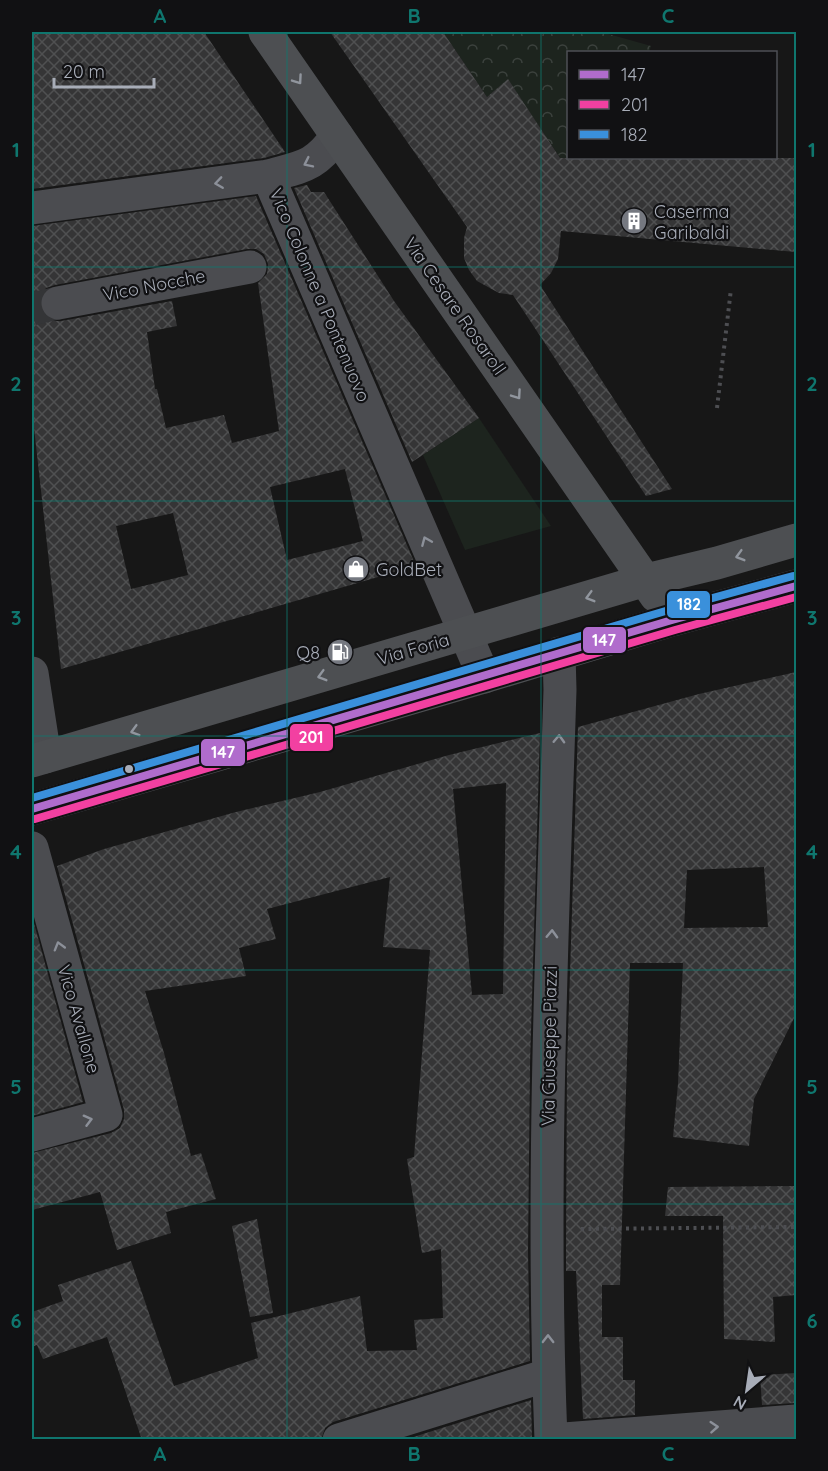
<svg xmlns="http://www.w3.org/2000/svg" width="828" height="1471" viewBox="0 0 828 1471" font-family="Quicksand,sans-serif">
  <defs>
    <pattern id="park-crowns" width="20" height="18" patternUnits="userSpaceOnUse" patternTransform="scale(1.5)"><rect width="20" height="18" fill="#1d241e"/><path d="M2 6a3 3 0 1 1 6 0M12 15a3 3 0 1 1 6 0" fill="none" stroke="#3b413d"/></pattern>
    <pattern id="building-cross-hatch" width="8" height="8" patternUnits="userSpaceOnUse" patternTransform="scale(1.5)"><rect width="8" height="8" fill="#353536"/><path d="M0 0l8 8M0 8l8-8" fill="none" stroke="#4f5051"/></pattern>
  </defs>
  <rect width="100%" height="100%" fill="#171717"/>
  <path fill="#1d241e" d="M479,418L551,526L465,550L423,455Z"/>
  <path fill="url(#park-crowns)" d="M443,32H601L651,46L649,52H568V158H579L567,168L508,80L487,97Z"/>
  <path fill="url(#building-cross-hatch)" fill-rule="evenodd" d="M32,32H204L285,152L264,158L32,189Z
    M330,32H443L487,97L508,79L560,158H796V252L561,231L558,259L551,273L540,285L672,489L646,496L513,295L499,293L477,281L469,270L464,258V238L467,227Z
    M307,185L311,192H324L394,301L479,418L412,462L294,188Z
    M256,196L416,566L61,669L32,410V226ZM247,249H256L264,254L268,264L267,274L258,283L279,431L232,443L224,415L166,428L157,389H155L147,332L177,326L172,301L61,321H52L44,316L40,307L41,296L46,288L55,285ZM345,469L363,541L287,560L270,487ZM173,513L188,575L131,589L116,526Z
    M796,672V1014L754,1099L749,1146L673,1137L678,1084L683,963H630L620,1285H602V1337H623V1380H635V1415L583,1419L576,1271H566V1252L567,1065L578,727L699,694ZM764,867L768,927L684,928L687,870Z
    M540,733L530,1064L528,1252L530,1361L333,1422L325,1428L321,1440H142L107,1337L43,1359L37,1345L32,1347V1312L63,1301L58,1285L131,1261L174,1386L258,1358L251,1323L360,1296L367,1351L417,1350L414,1320L443,1318L441,1249L422,1253L407,1159L414,1157L430,950L383,947L390,877L267,909L276,939L239,948L246,976L145,991L164,1053L191,1156L201,1153L216,1199L166,1212L171,1233L117,1250L100,1192L32,1210V1153L111,1133L120,1128L124,1119V1110L57,866L104,849L236,812L320,792L449,755ZM506,783L503,994L472,995L453,789Z
    M32,916L83,1102L32,1116Z
    M796,1186V1295L773,1297L775,1342L724,1339L723,1216H665L668,1187Z
    M257,1219L273,1313L250,1317L232,1226Z
    M796,1373V1403L762,1405L760,1375Z
    M531,1400L532,1440H404Z"/>
  <g fill="none" stroke-linecap="round" stroke-linejoin="round">
    <path stroke="#343537" stroke-width="33" stroke-dasharray="33 16" stroke-linecap="butt" d="M32,309L58,303"/>
    <path stroke="#4d4e52" stroke-width="4" stroke-dasharray="3 4.5" stroke-linecap="butt" d="M717,408L731,289
      M581,1229L796,1227"/>
    <path stroke="#4b4c50" stroke-width="33" d="M268,176C304,166 314,167 337,136
      M32,208L268,176L484,677
      M58,303L250,267
      M32,673L45,757
      M32,848L106,1115L32,1135
      M339,1440L548,1375
      M551,1440C541,1189 552,940 560,690L559,653
      M551,1440L796,1421"/>
    <path stroke="#4d4f52" stroke-width="33" d="M265,32L656,596
      M32,761L646,580L717,563L796,540
      M32,809L484,677L672,620L796,586"/>
    <defs>
      <path id="bus-1" d="M32,809L672,620L796,586"/>
      <path id="bus-2" d="M35,819L675,630L796,597"/>
      <path id="bus-3" d="M32,798L669,610L793,576"/>
    </defs>
    <use href="#bus-1" stroke="#111113" stroke-width="12"/>
    <use href="#bus-2" stroke="#111113" stroke-width="12"/>
    <use href="#bus-3" stroke="#111113" stroke-width="12"/>
    <use href="#bus-1" stroke="#b06ccc" stroke-width="8"/>
    <use href="#bus-2" stroke="#f240a1" stroke-width="8"/>
    <use href="#bus-3" stroke="#3a90db" stroke-width="8"/>
  </g>
  <defs><path id="oneway-chevron" d="M-2-3.5L2.5 0L-2 3.5" fill="none" stroke-width="1.6" stroke-linecap="round" stroke-linejoin="round" transform="scale(1.5)"/></defs>
  <g stroke="#91969e">
    <use href="#oneway-chevron" transform="translate(298 80) rotate(55)"/>
    <use href="#oneway-chevron" transform="translate(517 395) rotate(55)"/>
    <use href="#oneway-chevron" transform="translate(740 556) rotate(164)"/>
    <use href="#oneway-chevron" transform="translate(590 597) rotate(164)"/>
    <use href="#oneway-chevron" transform="translate(322 676) rotate(164)"/>
    <use href="#oneway-chevron" transform="translate(135 731) rotate(164)"/>
  </g>
  <g stroke="#8c9099">
    <use href="#oneway-chevron" transform="translate(308 163) rotate(154)"/>
    <use href="#oneway-chevron" transform="translate(219 183) rotate(172)"/>
    <use href="#oneway-chevron" transform="translate(426 541) rotate(-113)"/>
    <use href="#oneway-chevron" transform="translate(559 739) rotate(-88)"/>
    <use href="#oneway-chevron" transform="translate(552 934) rotate(-88)"/>
    <use href="#oneway-chevron" transform="translate(59 946) rotate(-106)"/>
    <use href="#oneway-chevron" transform="translate(88 1120) rotate(-15)"/>
    <use href="#oneway-chevron" transform="translate(548 1339) rotate(-90)"/>
    <use href="#oneway-chevron" transform="translate(714 1427) rotate(-4)"/>
  </g>
  <path fill="none" stroke="#0f766e" stroke-width="1.5" stroke-opacity="0.55" d="M287,32V1440M541,32V1440M32,267H796M32,501H796M32,736H796M32,970H796M32,1204H796"/>
  <defs>
    <symbol id="building-disc" viewBox="-11 -11 22 22"><circle r="9.5" fill="#757880" stroke="#111113"/><path d="M-4-6H4V6H1V3H-1V6H-4ZM-2.5-4.3h1.7v1.8h-1.7ZM.8-4.3h1.7v1.8H.8ZM-2.5-1h1.7V.8h-1.7ZM.8-1h1.7V.8H.8Z" fill="#fff"/></symbol>
    <symbol id="shop-disc" viewBox="-11 -11 22 22"><circle r="9.5" fill="#757880" stroke="#111113"/><path d="M-5-2.5h2.3a2.7 3.5 0 0 1 5.4 0H5L5.5 6h-11ZM-1.5-2.5h3a1.5 2.3 0 0 0-3 0Z" fill="#fff"/></symbol>
    <symbol id="fuel-disc" viewBox="-11 -11 22 22"><circle r="9.5" fill="#757880" stroke="#111113"/><path d="M-5.5-6h7V0h2V4h1.3V-2.5L3-4.5l.8-.8L6-3V5H2.5V1h-1V6h-7ZM-4.2-4.7v3.2H.2V-4.7Z" fill="#fff"/></symbol>
  </defs>
  <g fill-rule="evenodd">
    <use href="#building-disc" x="619" y="206" width="30" height="30"/>
    <use href="#shop-disc" x="341" y="554" width="30" height="30"/>
    <use href="#fuel-disc" x="325" y="637" width="30" height="30"/>
  </g>
  <circle fill="#a8adb8" stroke="#111113" stroke-width="2" cx="129" cy="769" r="5"/>
  <g text-anchor="middle" dominant-baseline="central" stroke-width="4.5" stroke-linejoin="round" paint-order="stroke">
    <g font-size="18" fill="#a8adb8" stroke="#111113" text-anchor="start">
      <text x="654" y="211">Caserma<tspan x="654" dy="21">Garibaldi</tspan></text>
      <text x="376" y="569">GoldBet</text>
      <text x="320" y="652" text-anchor="end">Q8</text>
    </g>
    <g font-size="18" fill="#a8adb8" stroke="#111113">
      <text transform="translate(154 285) rotate(-11)">Vico Nocche</text>
      <text transform="translate(320 295) rotate(67)">Vico Colonne a Pontenuovo</text>
      <text transform="translate(455 306) rotate(55)">Via Cesare Rosaroll</text>
      <text transform="translate(413 649) rotate(-16)">Via Foria</text>
      <text transform="translate(79 1019) rotate(74)">Vico Avallone</text>
      <text transform="translate(549 1046) rotate(-89)">Via Giuseppe Piazzi</text>
    </g>
  </g>
  <g stroke="#111113" stroke-width="2">
    <rect x="666" y="590" width="45" height="29" rx="6" fill="#3a90db"/>
    <rect x="582" y="626" width="45" height="28" rx="6" fill="#b06ccc"/>
    <rect x="289" y="723" width="45" height="29" rx="6" fill="#f240a1"/>
    <rect x="200" y="738" width="46" height="29" rx="6" fill="#b06ccc"/>
  </g>
  <g font-size="16" text-anchor="middle" font-weight="bold" fill="#fff">
    <text x="689" y="610">182</text>
    <text x="604" y="646">147</text>
    <text x="311" y="743">201</text>
    <text x="223" y="758">147</text>
  </g>
  <rect width="828" height="1471" fill="none" stroke="#111113" stroke-width="66"/>
  <rect x="567" y="51" width="210" height="108" fill="#111113" stroke="#4d4f55" stroke-width="1.5"/>
  <rect x="579" y="70" width="30" height="9" fill="#b06ccc" stroke="#4d4f55" stroke-width="1.5"/>
  <text x="621" y="81" font-size="18" fill="#a8adb8">147</text>
  <rect x="579" y="100" width="30" height="9" fill="#f240a1" stroke="#4d4f55" stroke-width="1.5"/>
  <text x="621" y="111" font-size="18" fill="#a8adb8">201</text>
  <rect x="579" y="130" width="30" height="9" fill="#3a90db" stroke="#4d4f55" stroke-width="1.5"/>
  <text x="621" y="141" font-size="18" fill="#a8adb8">182</text>
  <g transform="translate(747 1390) rotate(209)" stroke="#111113" stroke-width="4.5" paint-order="stroke">
  <path d="M0-4.5L10 22L0 15L-10 22Z" fill="#a8adb8"/>
  <text y="-9" font-size="16" font-weight="bold" text-anchor="middle" fill="#a8adb8">N</text>
  </g>
  <path d="M54 78v9h100v-9" fill="none" stroke="#a8adb8" stroke-width="3"/>
  <text x="63" y="78" font-size="18" fill="#a8adb8" stroke="#111113" stroke-width="4.5" paint-order="stroke">20 m</text>
  <rect x="33" y="33" width="762" height="1405" fill="none" stroke="#0f766e" stroke-width="2"/>
  <g font-size="20" text-anchor="middle" font-weight="bold" fill="#0f766e">
    <text x="160" y="23">A</text>
    <text x="414" y="23">B</text>
    <text x="668" y="23">C</text>
    <text x="16" y="157">1</text>
    <text x="812" y="157">1</text>
    <text x="16" y="391">2</text>
    <text x="812" y="391">2</text>
    <text x="16" y="625">3</text>
    <text x="812" y="625">3</text>
    <text x="16" y="859">4</text>
    <text x="812" y="859">4</text>
    <text x="16" y="1094">5</text>
    <text x="812" y="1094">5</text>
    <text x="16" y="1328">6</text>
    <text x="812" y="1328">6</text>
    <text x="160" y="1461">A</text>
    <text x="414" y="1461">B</text>
    <text x="668" y="1461">C</text>
  </g>
</svg>
